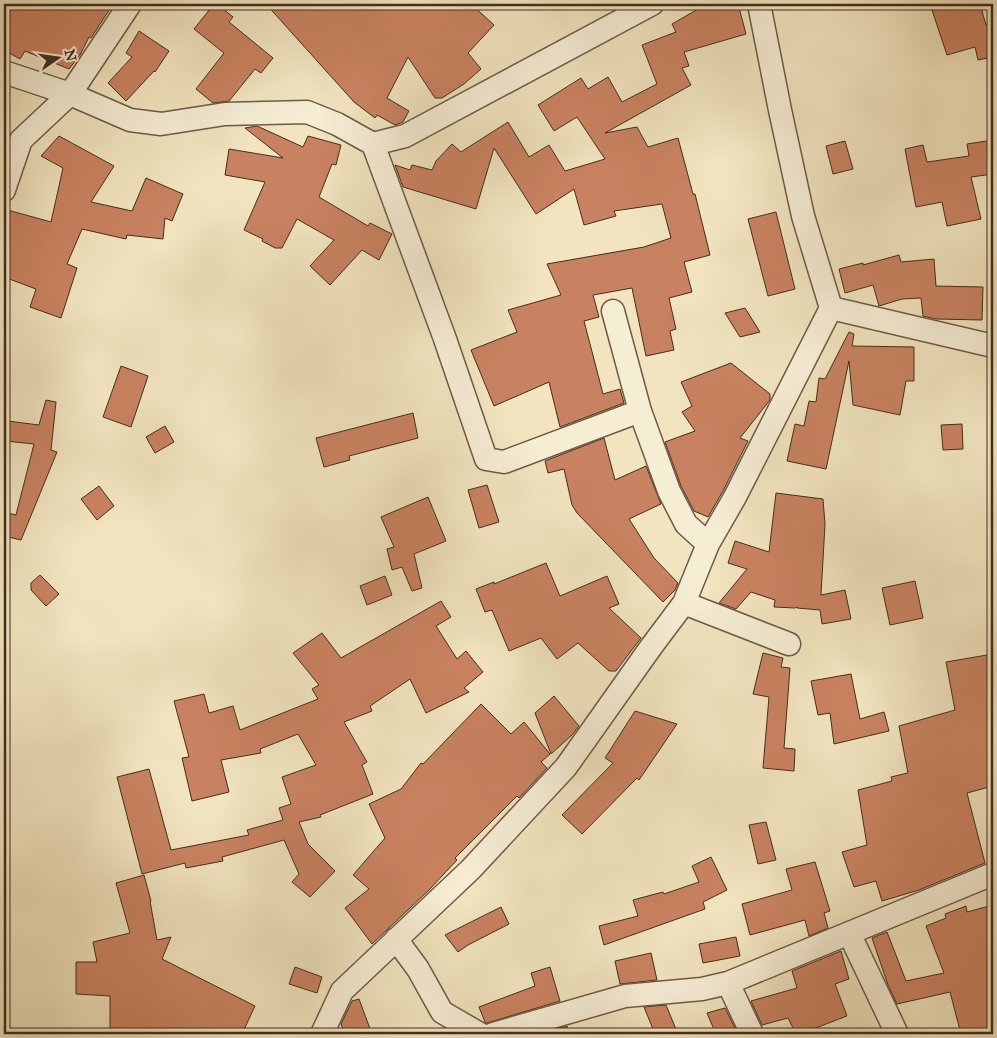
<svg xmlns="http://www.w3.org/2000/svg" width="997" height="1038" viewBox="0 0 997 1038" font-family="'IM FELL Great Primer',serif">
  <rect width="100%" height="100%" fill="#f1e4bf"/>
  <filter id="stains"><feTurbulence type="fractalNoise" baseFrequency=".004" numOctaves="4"/><feColorMatrix values="0 0 0 0 .2 0 0 0 0 .09 0 0 0 0 .02 0 0 0 .5 -.17"/></filter>
  <radialGradient id="worn" r=".72"><stop offset=".6" stop-color="#630" stop-opacity="0"/><stop offset="1" stop-color="#630" stop-opacity=".3"/></radialGradient>
  <path fill="#c98261" stroke="#432d1e" d="M4,4H113L91,38L89,37L80,55L69,69L25,51L20,59L4,50Z
    M214,4H217L233,17L229,22L273,58L261,73L255,69L229,101L213,103L196,89L224,53L194,29Z
    M266,4H471L494,25L468,53L481,69L464,84L442,98H435L408,57L387,98L409,111L403,122L395,125L377,115L375,118L354,102Z
    M715,4H738L746,34L684,52L689,66L682,68L691,85L605,133L637,127L648,147L678,138L693,194H695L710,255L684,262L692,292L669,298L676,329L670,331L674,350L646,356L632,288L593,295L599,317L584,321L603,394L620,389L624,403L560,427L549,382L494,406L471,350L517,332L508,310L561,295L547,264L644,247L671,238L662,204L614,211L616,216L584,225L574,189L536,214L494,148L476,209L403,187L395,165L410,170L412,165L432,170L436,161L452,144L461,152L508,122L529,157L549,145L565,171L605,159L577,117L554,131L538,105L581,78L588,89L608,77L622,102L657,84L642,45L676,32L672,24L700,8Z
    M930,4H980L986,25L988,24L993,46V57L978,60L975,47L947,55Z
    M139,31L169,51L155,72L154,71L126,101L108,83L132,57L126,53Z
    M257,126L303,147L308,136L341,145L336,165L332,164L319,197L368,226L370,223L392,234L379,260L362,250L330,285L310,266L334,240L297,219L282,248H275L262,241L263,239L244,230L265,182L225,175L229,149L283,158L245,128Z
    M59,136L114,166L91,202L132,211L146,178L183,194L172,221L165,218L163,239L127,235L126,239L82,229L67,264L77,268L61,318L30,307L36,289L4,277V209L51,222L63,168L41,156Z
    M993,140V174L971,177L981,219L947,226L942,202L916,207L905,149L923,145L927,162L969,156L967,144Z
    M845,141L853,169L833,174L826,146Z
    M776,212L795,289L768,296L748,219Z
    M899,255L901,262L934,259L936,286L983,287L982,320L936,319L923,316L921,298L902,299L879,306L873,285L845,293L839,269L863,263V265Z
    M745,308L760,332L740,337L725,313Z
    M849,332L854,334L852,346L914,347V381H906L900,415L853,405L849,361L826,469L787,461L795,424L804,426L809,401L816,402L819,378L825,379Z
    M731,363L770,394V400L740,438L748,441L723,491L708,517L694,511L681,486L665,442L695,431L682,412L692,406L681,382Z
    M121,366L148,376L131,427L103,417Z
    M46,400L56,402L51,450L57,452L21,540L4,536V528L8,513L16,515L34,444L6,441L8,421L39,425Z
    M413,413L418,438L349,456L350,460L324,467L316,438Z
    M962,424L963,449L943,450L941,425Z
    M165,426L174,442L155,453L146,437Z
    M604,438L615,480L646,466L661,504L629,519L654,558L678,583L675,590L663,602L577,513L572,505L564,469L548,473L545,461Z
    M487,485L499,522L479,528L468,490Z
    M99,486L114,506L97,520L81,499Z
    M776,493L823,499L825,524L821,595L845,590L851,619L822,624L820,610L797,608V607L795,608L774,607L775,600L751,592L736,609L719,603L747,569L728,563L735,541L769,552Z
    M428,497L446,541L414,554L422,588L412,591L402,567L392,570L387,549L394,547L381,517Z
    M546,563L560,596L607,576L619,604L609,608L641,638L616,671H609L578,643L557,659L541,638L509,651L492,610L485,612L476,589L494,582V584Z
    M40,575L59,594L46,606L31,590V583Z
    M385,576L392,595L367,605L360,586Z
    M915,581L923,618L890,625L882,588Z
    M441,601L451,617L436,626L457,659L466,651L483,672L464,688L469,692L426,713L410,679L370,706L372,711L344,722L367,762L362,765L373,794L320,815L321,817L299,822L308,844L335,871L310,897L292,882L299,874L284,840L222,857L223,861L186,868L185,863L142,874L117,777L149,769L171,850L249,835L247,830L283,820L279,808L291,804L282,777L316,765L298,734L260,749L261,753L221,760L229,792L192,801L182,758L189,757L174,701L204,694L209,713L233,706L240,730L318,699L312,689L319,685L293,653L322,633L341,658Z
    M763,653L783,658L781,667L790,668L784,748L795,749L794,771L763,768L769,697L753,694Z
    M993,654V786L967,793L985,863L919,890L882,901L876,881L854,887L842,852L867,845L858,790L892,781L891,777L908,773L899,726L955,710L946,662Z
    M851,674L860,719L884,712L889,731L834,744L830,713L818,715L811,681Z
    M554,696L579,726L572,735L551,754L535,713Z
    M481,704L511,734L524,722L550,754L541,762L547,768L519,798L517,796L455,858L457,860L429,890L372,944L345,908L369,889L353,875L385,838L369,804L401,789L421,763L423,764Z
    M635,711L677,724L639,780L637,778L582,834L562,815L613,763L605,758Z
    M766,822L776,860L758,864L749,825Z
    M711,857L727,890L703,902L705,909L604,945L599,926L638,916L633,900L663,892L664,894L699,882L692,866Z
    M815,862L830,911L824,913L828,928L809,936L805,920L750,935L742,904L792,890L786,869Z
    M144,875L151,901H150L157,940L171,937L162,959L255,1006L242,1034H138L139,1030L110,1029V996L76,994V962H97L93,942L130,933L116,883Z
    M993,905V1034H961L950,992L897,1004L888,985L872,938L887,932L906,981L944,973L926,926L946,918L945,914L966,906L967,912Z
    M501,907L509,924L468,945L458,952L445,935Z
    M736,937L740,956L703,963L699,944Z
    M841,951L849,979L835,984L847,1016L813,1029L816,1034H796L788,1018L762,1025L751,1001L797,988L792,971Z
    M651,953L657,980L620,984L615,961Z
    M295,967L322,977L317,993L289,984Z
    M550,967L560,1001L487,1023L485,1022L479,1007L535,986L531,973Z
    M359,999L372,1034H345L341,1024L352,1001Z
    M666,1005L678,1034H655L644,1007Z
    M725,1008L737,1032L729,1034H716L707,1013Z
    M567,1026L569,1034H540Z"/>
  <g fill="none" stroke-linecap="round" stroke-linejoin="round">
    <defs>
      <path id="minor" d="M759,4L780,110L803,216L831,308
        M4,72L70,94L130,120L161,124L225,114L307,112L337,124L373,144L405,136L652,4
        M373,144L445,339L486,459L504,462L640,411
        M4,190L21,140L70,94L130,4
        M613,311L640,411L669,491L686,524L708,544
        M684,603L789,644
        M849,933L897,1034
        M396,939L418,969L442,1012L480,1034
        M728,983L752,1034
        M322,1034L342,991L471,869L566,767L651,647L684,603L708,544L735,497L831,308L993,346
        M493,1034L625,996L702,989L728,983L993,874"/>
    </defs>
    <use href="#minor" stroke="#6e5b46" stroke-width="25"/>
    <use href="#minor" stroke="#f6edd5" stroke-width="22"/>
  </g>
  <rect width="997" height="1038" fill="none" stroke="#f1e4bf" stroke-width="20"/>
  <rect x="5" y="5" width="987" height="1028" fill="none" stroke="#432d1e" stroke-width="2.5"/>
  <rect x="10" y="10" width="977" height="1018" fill="none" stroke="#432d1e"/>
  <g transform="translate(58 58) rotate(77)" stroke="#f6edd5" stroke-width="4" paint-order="stroke">
  <path d="M0-4L9 19L0 12L-9 19Z" fill="#432d1e"/>
  <text y="-8" font-size="14" font-weight="bold" text-anchor="middle" fill="#432d1e">N</text>
  </g>
  <rect width="100%" height="100%" filter="url(#stains)"/>
  <rect width="100%" height="100%" fill="url(#worn)"/>
</svg>
